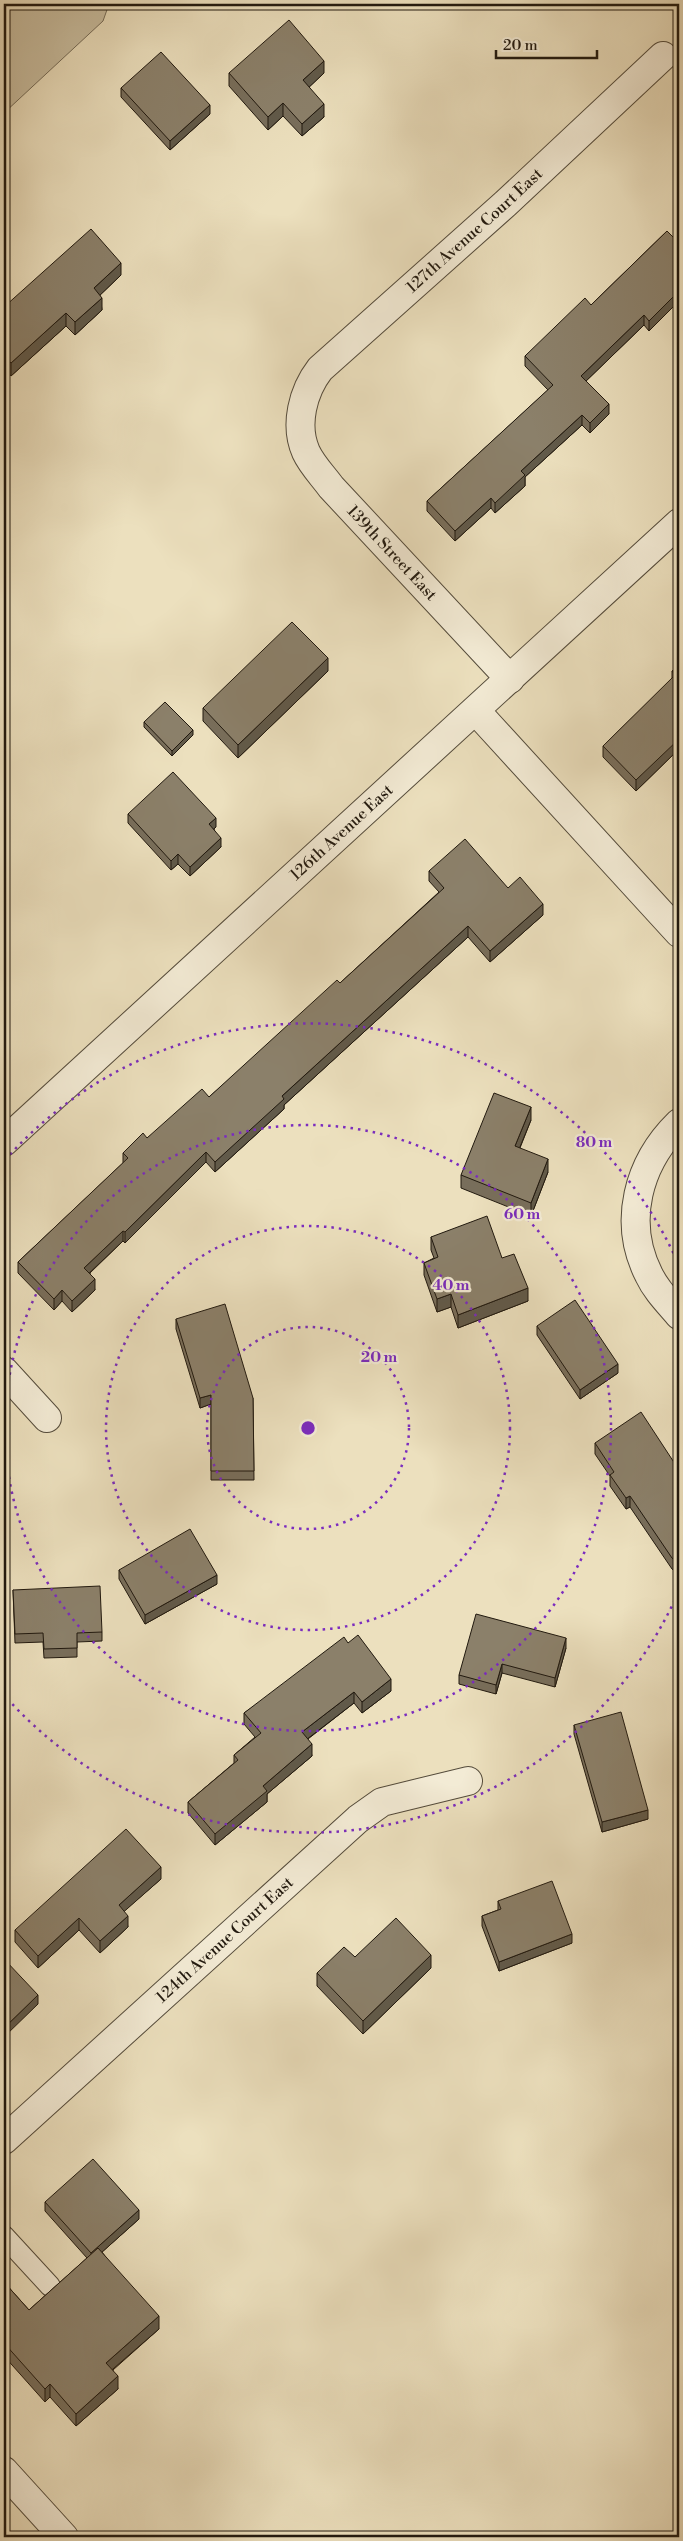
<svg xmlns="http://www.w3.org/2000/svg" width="683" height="2541" viewBox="0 0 683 2541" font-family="'Libre Bodoni',serif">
  <rect width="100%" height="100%" fill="#ece0be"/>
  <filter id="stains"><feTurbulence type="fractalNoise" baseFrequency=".004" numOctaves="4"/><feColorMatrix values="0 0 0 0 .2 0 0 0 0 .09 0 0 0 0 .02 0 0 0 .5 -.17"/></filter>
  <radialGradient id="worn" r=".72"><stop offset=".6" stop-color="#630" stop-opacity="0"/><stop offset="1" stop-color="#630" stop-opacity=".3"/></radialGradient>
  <path fill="#c9bea0" stroke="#756c58" d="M4,4H109L103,21L4,113Z"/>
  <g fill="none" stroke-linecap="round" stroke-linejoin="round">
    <defs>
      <path id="service" d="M4,2236L50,2286"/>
      <g id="minor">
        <path id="s1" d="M510,679L331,487C323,476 312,465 306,452C294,425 303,391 320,369L505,204L663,56"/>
        <path d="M476,711L679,933"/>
        <path d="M679,1123C638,1163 622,1222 649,1275C656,1290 668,1302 679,1315"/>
        <path id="s2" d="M4,1142L679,523"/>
        <path d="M4,1371L47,1418"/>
        <path id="s3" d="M4,2140L358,1819L382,1802L468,1781"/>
      </g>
      <path id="tertiary" d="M4,2471L64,2537"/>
    </defs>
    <use href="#service" stroke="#544b3b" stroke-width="22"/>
    <use href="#minor" stroke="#544b3b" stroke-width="30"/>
    <use href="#tertiary" stroke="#544b3b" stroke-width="30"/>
    <use href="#service" stroke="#f3ebd5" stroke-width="20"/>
    <use href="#minor" stroke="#f3ebd5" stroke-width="28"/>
    <use href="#tertiary" stroke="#f3ebd5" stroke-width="28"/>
  </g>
  <path fill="#786e5b" stroke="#21190f" d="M229,73H324L309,87L324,117L302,136L283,116L268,130L229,86Z
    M121,88L210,114L170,150L121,97Z
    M667,231L649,331L644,325L586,381L609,414L590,433L582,425L525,477V486L495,513L491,508L455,541L427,511V501L548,390L525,366V356L591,305Z
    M121,275L100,295L102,310L75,335L66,326L11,376L4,368V307Z
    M679,664V749L636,791L603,757V746L672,679V671Z
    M328,671L238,758L203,721V708Z
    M144,722L193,735L172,756L144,727Z
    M128,814L216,827L214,829L221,847L190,876L178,864L171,870L128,823Z
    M429,871L508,888L543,915L490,962L468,937L284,1105V1109L215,1172L206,1162L125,1243L123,1241L90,1273L95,1290L72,1312L62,1301L54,1310L18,1273V1262L123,1163V1153L147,1138L209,1097L340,983L439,892L429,881Z
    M531,1120L520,1148L548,1172L531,1216L461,1188V1175Z
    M431,1237L502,1258L528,1301L458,1328L451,1307L437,1312L424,1275V1263L434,1258L431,1250Z
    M176,1319L253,1398L254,1480H211V1404L200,1408L176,1329Z
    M537,1326L618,1373L580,1399L537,1335Z
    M595,1443L679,1470V1575L672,1569L630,1507L626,1509L610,1486V1476L595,1454Z
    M119,1570L217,1584L145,1624L119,1579Z
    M679,1584V1597L678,1596V1585Z
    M13,1590L102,1632V1641L77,1642V1657L44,1658L43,1642L15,1643Z
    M348,1643L391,1691L362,1713L354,1703L308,1739L312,1756L267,1794V1802L215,1845L188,1813V1802L234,1763V1755L255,1737L244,1724V1713Z
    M566,1648L555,1687L502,1673L496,1694L459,1684V1675Z
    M574,1725L648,1819L602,1832L574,1734Z
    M161,1879L124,1911L128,1927L100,1953L79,1930L38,1968L15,1942V1930Z
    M498,1901L572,1943L499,1971L482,1926V1916L498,1910Z
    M355,1957L431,1968L363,2034L317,1986V1973Z
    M45,2202L139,2219L102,2252L159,2329L113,2370L118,2389L76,2426L50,2397L45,2402L4,2356V2282L29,2310L87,2258L45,2211Z"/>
  <path fill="#615a4a" stroke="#21190f" d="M324,61V73L303,93V80Z
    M283,103V116L268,130V117Z
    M324,104V117L302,136V124Z
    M210,105V114L170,150V141Z
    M121,263V275L94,301V288Z
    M679,291V301L649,331V321Z
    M102,298V310L75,335V322Z
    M66,313V326L11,376V363Z
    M644,315V325L581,386V376Z
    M609,404V414L590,433V423Z
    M582,415V425L525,477V486L495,513V503L521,471Z
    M491,498V508L455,541V531Z
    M328,658V671L238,758V745Z
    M193,730V735L172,756V751Z
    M679,730V749L636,791V780L674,735Z
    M216,818V827L209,833V824Z
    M221,838V847L190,876V867Z
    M178,854V864L171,870V861Z
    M543,904V915L490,962V951Z
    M468,926V937L284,1105V1109L215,1172V1162L282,1096Z
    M531,1107V1120L515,1159V1146Z
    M206,1152V1162L125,1243V1232Z
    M548,1159V1172L531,1216V1203Z
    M123,1231V1241L84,1278V1268Z
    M95,1279V1290L72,1312V1301Z
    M528,1288V1301L458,1328V1315Z
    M62,1290V1301L54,1310V1299Z
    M451,1294V1307L437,1312V1299Z
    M618,1364V1373L580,1399V1390Z
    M211,1395V1404L200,1408V1398Z
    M630,1496V1507L626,1509V1498Z
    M679,1506V1517L674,1509Z
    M217,1575V1584L145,1624V1615Z
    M566,1638V1648L555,1687V1678Z
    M502,1664V1673L496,1694V1685Z
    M391,1679V1691L362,1713V1702Z
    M354,1692V1703L302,1743V1732Z
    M312,1744V1756L267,1794V1802L215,1845V1834L263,1786Z
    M648,1810V1819L602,1832V1822Z
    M161,1867V1879L119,1916V1905Z
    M128,1916V1927L100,1953V1941Z
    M79,1918V1930L38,1968V1956Z
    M572,1934V1943L499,1971V1962Z
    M431,1955V1968L363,2034V2021Z
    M38,1995V2004L4,2037V2028Z
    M139,2210V2219L91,2262V2253Z
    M159,2316V2329L106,2375V2363Z
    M118,2376V2389L76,2426V2414Z
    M50,2384V2397L45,2402V2389Z"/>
  <path fill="#8b806a" stroke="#21190f" d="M289,20L324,61L303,80L324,104L302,124L283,103L268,117L229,73Z
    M161,52L210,105L170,141L121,88Z
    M91,229L121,263L94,288L102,298L75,322L66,313L11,363L4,356V307Z
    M667,231L676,240L679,237V291L649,321L644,315L581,376L609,404L590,423L582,415L521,471L525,475L495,503L491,498L455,531L427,501L553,385L525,356L585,298L591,305Z
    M292,622L328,658L238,745L203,708Z
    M679,664V730L674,735L679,739L636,780L603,746L675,675L672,671Z
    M165,702L193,730L172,751L144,722Z
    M173,772L216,818L209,824L221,838L190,867L178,854L171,861L128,814Z
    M465,839L508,888L520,877L543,904L490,951L468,926L282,1096L284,1099L215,1162L206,1152L125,1232L123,1231L84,1268L95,1279L72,1301L62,1290L54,1299L18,1262L128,1158L123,1153L143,1133L147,1138L202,1089L209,1097L337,980L340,983L444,888L429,871Z
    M494,1093L531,1107L515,1146L548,1159L531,1203L461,1175Z
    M487,1216L502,1258L514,1254L528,1288L458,1315L451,1294L437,1299L424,1263L438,1257L431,1237Z
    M575,1300L618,1364L580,1390L537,1326Z
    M225,1304L253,1398L254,1471H211V1395L200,1398L176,1319Z
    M641,1412L679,1470V1506L674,1509L679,1514V1564L672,1558L630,1496L626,1498L610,1475L614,1472L595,1443Z
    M190,1529L217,1575L145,1615L119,1570Z
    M100,1586L102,1632L77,1633V1648L44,1649L43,1633L15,1634L13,1590Z
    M476,1614L566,1638L555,1678L502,1664L496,1685L459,1675Z
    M358,1635L391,1679L362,1702L354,1692L302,1732L312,1744L263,1786L267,1791L215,1834L188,1802L238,1760L234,1755L261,1733L244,1713L344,1637L348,1643Z
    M621,1712L648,1810L602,1822L574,1725Z
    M126,1829L161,1867L119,1905L128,1916L100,1941L79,1918L38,1956L15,1930Z
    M552,1881L572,1934L499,1962L482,1916L501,1909L498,1901Z
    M396,1918L431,1955L363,2021L317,1973L344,1947L355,1957Z
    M5,1960L38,1995L4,2028V1961Z
    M93,2159L139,2210L91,2253L45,2202Z
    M98,2248L159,2316L106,2363L118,2376L76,2414L50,2384L45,2389L4,2343V2282L29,2310Z"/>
  <g fill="none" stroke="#7b2cbf" stroke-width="2.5" stroke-dasharray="2.5 5">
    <circle cx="308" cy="1428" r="101"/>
    <circle cx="308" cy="1428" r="202"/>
    <circle cx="308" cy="1428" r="303"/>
    <path d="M678 1593A405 405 0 0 1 5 1696M5 1160A405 405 0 0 1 678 1263"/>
  </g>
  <g text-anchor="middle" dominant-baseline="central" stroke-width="4.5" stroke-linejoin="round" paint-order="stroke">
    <g font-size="16" fill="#21190f" stroke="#f3ebd5">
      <text stroke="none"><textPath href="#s1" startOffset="601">127th Avenue Court East</textPath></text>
      <text transform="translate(392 553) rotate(47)">139th Street East</text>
      <text stroke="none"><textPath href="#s2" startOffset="458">126th Avenue East</textPath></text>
      <text stroke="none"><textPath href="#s3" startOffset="298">124th Avenue Court East</textPath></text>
    </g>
  </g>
  <circle cx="308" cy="1428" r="8" fill="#7b2cbf" stroke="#f3ebd5" stroke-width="2.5"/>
  <g font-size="15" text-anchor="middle" font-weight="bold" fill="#7b2cbf" stroke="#f3ebd5" stroke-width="4.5" stroke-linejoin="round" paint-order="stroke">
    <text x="594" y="1147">80 m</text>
    <text x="522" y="1219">60 m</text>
    <text x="451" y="1290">40 m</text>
    <text x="379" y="1362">20 m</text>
  </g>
  <rect width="683" height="2541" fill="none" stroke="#ece0be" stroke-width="20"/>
  <rect x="5" y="5" width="673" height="2531" fill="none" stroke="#21190f" stroke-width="2.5"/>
  <rect x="10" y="10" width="663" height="2521" fill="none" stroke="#21190f"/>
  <path d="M496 50v8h101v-8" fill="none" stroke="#21190f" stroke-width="2.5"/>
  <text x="503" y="50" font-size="15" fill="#21190f" stroke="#f3ebd5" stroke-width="4" paint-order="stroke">20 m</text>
  <rect width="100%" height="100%" filter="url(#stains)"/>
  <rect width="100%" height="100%" fill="url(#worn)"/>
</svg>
